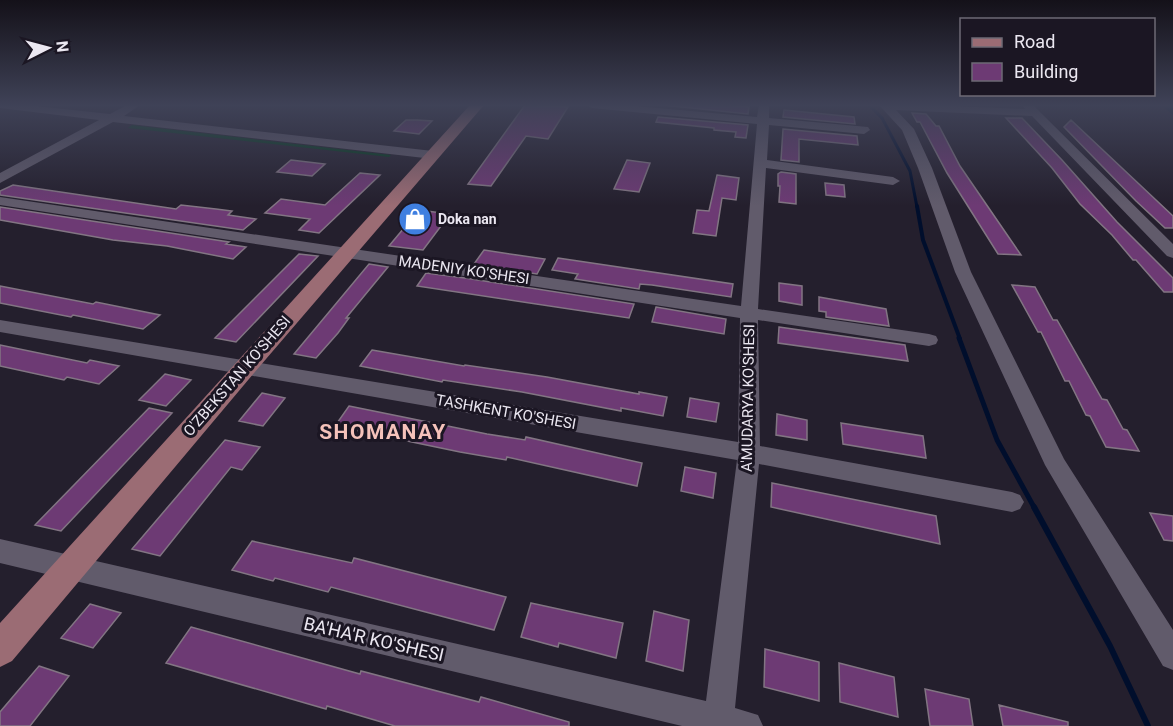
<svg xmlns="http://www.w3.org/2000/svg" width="1173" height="726" viewBox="0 0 1173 726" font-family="Roboto,sans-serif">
  <rect width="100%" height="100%" fill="#241f2d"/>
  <path fill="#033c1d" d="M132,125L391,155L389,157L128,128Z"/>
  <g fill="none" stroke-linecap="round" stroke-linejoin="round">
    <path stroke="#000e2c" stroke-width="3" d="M869,105L882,118L910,171L917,207"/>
    <path stroke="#000e2c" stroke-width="4" d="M917,206L923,240L960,339"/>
    <path stroke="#000e2c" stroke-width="5" d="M959,338L997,440L1035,509"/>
    <path stroke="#000e2c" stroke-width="6" d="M1034,507L1110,646L1148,726"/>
    <path fill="#000e2c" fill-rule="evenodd" d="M1161,105H1170L1173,107V115Z"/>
  </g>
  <path fill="#6d3a74" stroke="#827583" stroke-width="1.5" d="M525,105L568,107L548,139L526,136L491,186L468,184Z
    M663,105H727L749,107L748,114Z
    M784,110L854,117L855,124L783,117Z
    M912,113L926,114L936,126H939L960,166L1021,255L998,254L947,173L920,122H917Z
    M658,117L748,125L746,138L735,137L736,132L714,130V128L656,122Z
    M1006,118H1022L1062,160L1117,222L1173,278V292H1164L1136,260H1133L1112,235L1080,204L1052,168Z
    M406,120H417L432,121L419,134L394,131Z
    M1071,120L1173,216V228H1165L1136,201L1064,127Z
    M783,129L857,136L858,145L799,139V162L781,160Z
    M291,160L325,164L312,176L277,172Z
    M627,160L650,163L639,192L614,189Z
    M781,172L796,174V204L779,202L780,186H778V174Z
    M360,173L380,175L319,233L299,230L310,219L265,213L281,199L325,205Z
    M717,175L739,178L736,200L722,198L716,236L693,233L697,210L709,211Z
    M825,183L844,185L845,197L826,195Z
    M13,185L176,209L181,205L216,209L232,211L228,215L256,219L243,230L0,195V191Z
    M0,207L229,242L226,244L246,247L233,259L167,246L113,240L0,220Z
    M419,210L450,214L423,250L389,246Z
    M484,250L517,255L545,259L537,274L474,264Z
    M299,254L318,256L236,342L215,338Z
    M558,258L733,284L731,297L652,285L640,284L639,289L575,279L578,274L552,270Z
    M369,264L388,267L346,318H349L338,333L316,358L294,354Z
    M426,273L465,278L634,304L629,318L417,286Z
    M779,283L802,286V305L779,301Z
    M1012,285L1035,287L1053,320H1057L1102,399L1107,400L1123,429L1127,430L1139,451L1106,447L1090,416L1086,415L1069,381H1065L1041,332H1038Z
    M0,286L93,304L96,302L160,315L143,329L73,315L71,317L0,303Z
    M819,297L886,309L889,326L826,317V312L819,311Z
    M656,307L726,319L724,334L652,322Z
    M779,327L905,345L908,361L778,343Z
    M0,345L87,363L90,360L119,366L99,384L67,377L64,380L0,366Z
    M372,350L464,366L465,365L547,377L639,394V392L667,397L663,416L621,408V411L522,392L443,380L442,382L360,366Z
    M165,374L191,380L166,406L139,400Z
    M262,393L285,398L263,426L239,421Z
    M690,398L719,403L716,422L687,417Z
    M349,406L487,434L525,440L526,437L642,463L637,486L507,457L506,460L460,452L335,426Z
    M149,408L172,413L61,531L35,525Z
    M777,414L807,420V440L776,435Z
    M841,423L923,436L926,458L843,444Z
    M225,440L260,447L242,470L231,467L160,556L132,549Z
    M685,467L716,473L713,498L681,491Z
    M772,483L936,516L940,544L771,507Z
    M1150,513L1173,516V541L1164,540Z
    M252,541L352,563L354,558L506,597L494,630L331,587L328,592L275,578L273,581L232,570Z
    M531,603L623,623L616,658L559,643L558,647L521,637Z
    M90,604L121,613L93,648L61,638Z
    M654,611L689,620L683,671L646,661Z
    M191,627L360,674L361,671L479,702L481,697L569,722V726H395L327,706L326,709L166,663Z
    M765,649L819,662V701L764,687Z
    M839,663L894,677L898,717L840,702Z
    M39,666L69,676L30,726H0V712Z
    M925,689L969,699L973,726H930Z
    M999,705L1068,722V726H1003Z"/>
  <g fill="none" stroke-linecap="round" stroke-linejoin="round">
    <path fill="#615b6b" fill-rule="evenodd" d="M0,105H26L110,114L127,105H140L124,116L433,151L439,155L433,159L113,122L0,183V173L99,120L0,108Z
      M586,105H624L757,117L759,105H769V118L868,127L870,130L864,134L769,125L767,160L893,177L900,181L893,185L766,168L758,309L929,334L936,336L938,340L936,344L929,346L758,320L760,446L1012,492L1020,495L1024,502L1020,509L1012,512L759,464L735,708L758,715L763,726H682L0,563V539L706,701L737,460L0,332V320L738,442L740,318L0,205V197L741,306L757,124L592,108Z
      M879,105H928L1025,109L1022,105H1033L1173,244V258L1167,256L1032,116L896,110L914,129L932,168L971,272L1064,459L1173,630V670L1163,666L1045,465L955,272L918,168L902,130Z"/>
    <path fill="#9b6c74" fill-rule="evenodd" d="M470,105H484L254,373L12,661L0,667V623Z"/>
  </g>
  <linearGradient id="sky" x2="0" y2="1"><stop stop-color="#141119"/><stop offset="0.51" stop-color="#3f4257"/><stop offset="1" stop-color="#3f4257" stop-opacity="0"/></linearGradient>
  <rect width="1173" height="206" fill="url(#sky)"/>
  <defs>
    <symbol id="shop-disc" viewBox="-11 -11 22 22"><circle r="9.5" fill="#3f7fe0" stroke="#1b1623"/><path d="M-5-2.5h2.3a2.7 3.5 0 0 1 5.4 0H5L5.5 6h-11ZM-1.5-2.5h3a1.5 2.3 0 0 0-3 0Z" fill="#fff"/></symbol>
  </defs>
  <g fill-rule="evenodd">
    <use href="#shop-disc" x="396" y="200" width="38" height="38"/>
  </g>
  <g text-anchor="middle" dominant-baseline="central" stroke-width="6" stroke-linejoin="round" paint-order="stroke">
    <g font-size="14" font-weight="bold" fill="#ebe7f1" stroke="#1b1623" text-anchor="start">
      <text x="438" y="219">Doka nan</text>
    </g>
    <g font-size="15" fill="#ebe7f1" stroke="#1b1623">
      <text transform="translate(464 270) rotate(8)">MADENIY KO'SHESI</text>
      <text transform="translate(237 376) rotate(-49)">O'ZBEKSTAN KO'SHESI</text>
      <text transform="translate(748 398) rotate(-89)">A'MUDARYA KO'SHESI</text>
      <text transform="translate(506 412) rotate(10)">TASHKENT KO'SHESI</text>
    </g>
    <g font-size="18" fill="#ebe7f1" stroke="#1b1623">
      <text transform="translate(374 639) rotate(13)">BA'HA'R KO'SHESI</text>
    </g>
    <g font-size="21" font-weight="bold" letter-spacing="1.5" fill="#f5c2ba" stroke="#1b1623">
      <text x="383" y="432">SHOMANAY</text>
    </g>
  </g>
  <rect x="960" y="18" width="195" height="78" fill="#1b1623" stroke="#6e6a75" stroke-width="1.5"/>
  <rect x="972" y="38" width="30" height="9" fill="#9b6c74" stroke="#6e6a75" stroke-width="1.5"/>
  <text x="1014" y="48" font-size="18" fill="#ebe7f1">Road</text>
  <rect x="972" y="63" width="30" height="18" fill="#6d3a74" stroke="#6e6a75" stroke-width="1.5"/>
  <text x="1014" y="78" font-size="18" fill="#ebe7f1">Building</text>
  <g transform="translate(48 48) rotate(84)" stroke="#1b1623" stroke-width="4.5" paint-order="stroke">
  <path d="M0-4.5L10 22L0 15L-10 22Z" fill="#ebe7f1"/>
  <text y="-9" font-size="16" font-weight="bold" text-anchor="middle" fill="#ebe7f1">N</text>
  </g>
</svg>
